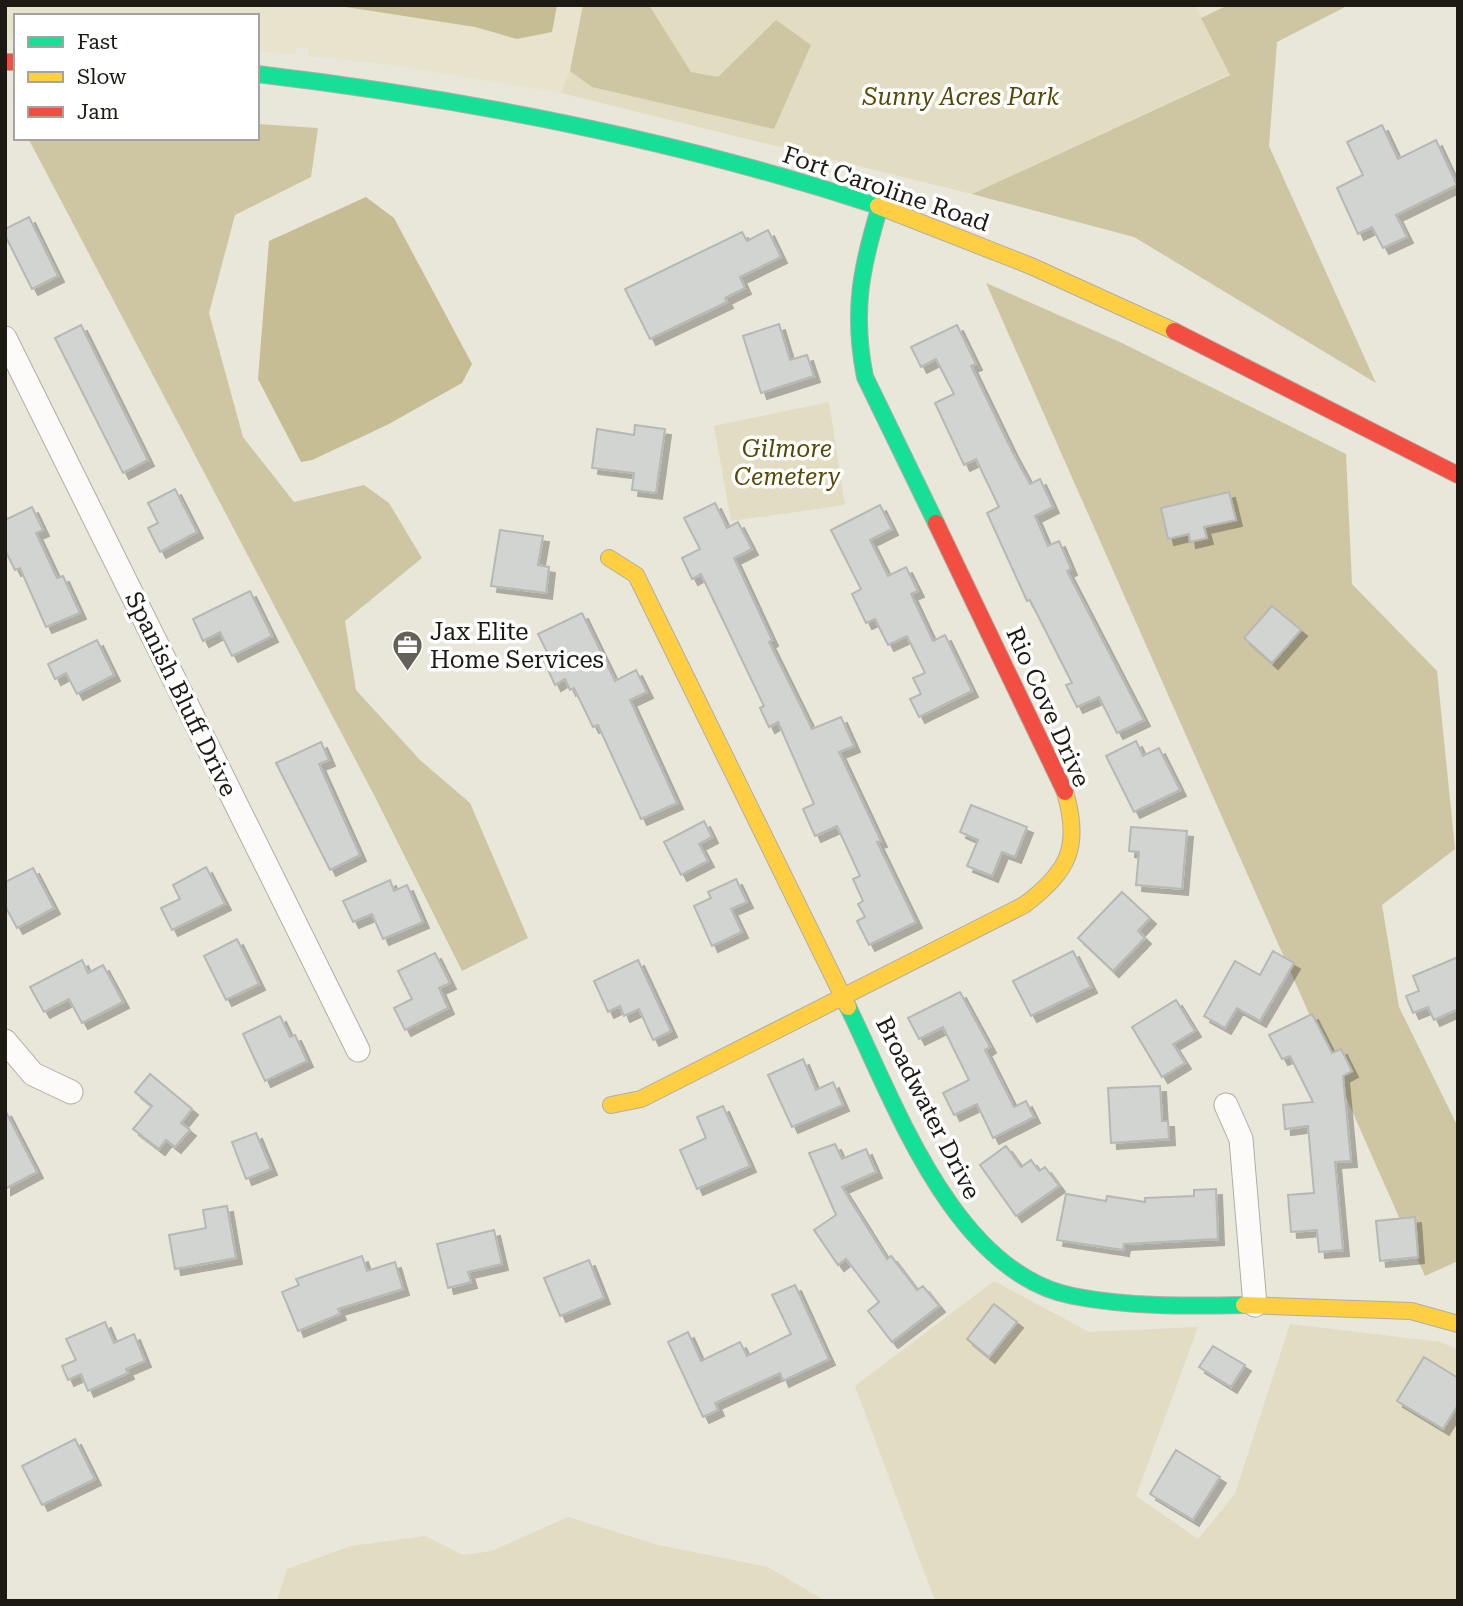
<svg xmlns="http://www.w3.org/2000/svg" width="1463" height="1606" viewBox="0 0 1463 1606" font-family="'Roboto Serif',serif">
  <defs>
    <filter id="shadow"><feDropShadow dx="6" dy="6" stdDeviation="0" flood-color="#0004"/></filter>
  </defs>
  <rect width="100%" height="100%" fill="#e9e6da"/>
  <path fill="#e7e3cd" d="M5,5H333L475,27L517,39L552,32L557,5H583L584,9L570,71L561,93L386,64L308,56V49L296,47L295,54L257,51V16H16V39H5Z
    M1195,5H1228L1201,18Z"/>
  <path fill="#e2dcc2" d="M583,5H1195L1230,74L972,194L561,93L570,71Z
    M829,402L845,505L731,521L714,426Z
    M994,1281L1089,1332L1198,1327L1136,1496L1198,1539L1235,1494L1290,1324L1441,1342L1458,1350V1601H935L855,1386Z
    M568,1517L658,1545L768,1567L825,1601H277L287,1569L351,1546L425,1536L463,1555L492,1551Z"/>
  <path fill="#cec6a3" d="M583,5H649L691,72L718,77L776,20L811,45L774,129L592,87L570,71Z
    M1228,5H1349L1277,42L1269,146L1376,383L1134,237L972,194L1230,75L1201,18Z
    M257,124L318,128L311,177L235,215L209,313L243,437L294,502L364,485L389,503L422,558L345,621L356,690L420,760L470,803L528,938L462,971L374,795L28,138H257Z
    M986,283L1122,343L1346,454L1352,584L1437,671L1455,849L1382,905L1399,1007L1458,1127V1261L1425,1276Z"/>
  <path fill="#c6bd94" d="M333,5H557L552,32L517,39L475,27Z
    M366,197L394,218L472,364L462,383L387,425L312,460L301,462L258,379L269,241Z"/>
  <path fill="#d2d4d2" stroke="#b6b8b5" stroke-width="2" filter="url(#shadow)" d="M1382,125L1398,159L1436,140L1457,185L1396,215L1407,237L1383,248L1372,227L1358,234L1337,188L1363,175L1347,142Z
    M29,217L58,276L32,289L5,235V229Z
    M768,230L781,257L740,277L745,288L725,298L727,302L650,339L625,289L742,232L747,241Z
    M779,324L790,360L807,355L814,376L761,393L743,336Z
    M81,325L148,460L123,473L55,338Z
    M957,325L976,364L971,366L1012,451L1030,484L1040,479L1053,507L1035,516L1048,546L1059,541L1071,569L1067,571L1144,720L1117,733L1099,697L1077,707L1066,685L1072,683L1030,600L1027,601L987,513L999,507L976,459L964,465L935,403L954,394L936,359L921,367L911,347Z
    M635,425L665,429L656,493L632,490L634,473L592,468L597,429L634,435Z
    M175,489L197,532L160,552L148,528L158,523L148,503Z
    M1229,492L1236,520L1204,527L1207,538L1190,542L1189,534L1168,539L1161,508Z
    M715,503L727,528L738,522L752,549L734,558L772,640L769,642L812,729L841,717L854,746L839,752L881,841L877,842L916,922L869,945L857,921L865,917L858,904L863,901L853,879L860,876L837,826L815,836L803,809L814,804L778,722L769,727L760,708L764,706L701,574L692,579L682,558L700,549L684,518Z
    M880,505L892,529L870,540L888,576L906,567L918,591L911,594L933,641L945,635L972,691L919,717L910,699L921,694L913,678L925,673L907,636L888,645L875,619L866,623L852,594L861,589L831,530Z
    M32,507L43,530L36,533L57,578L63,576L80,613L46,627L20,568L15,570L5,550V520Z
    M500,530L543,536L538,565L549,567L546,593L491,586Z
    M250,591L272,636L232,656L220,632L203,641L193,619Z
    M1272,606L1301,630L1272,663L1244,638Z
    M582,613L615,681L636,670L647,692L630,700L677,803L641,819L598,725L593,727L574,688L570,690L565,679L555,685L544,661L550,658L538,634Z
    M97,640L114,675L77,694L66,673L55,679L48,664Z
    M1136,741L1143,756L1159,748L1180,790L1134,812L1106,756Z
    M321,742L329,760L319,764L360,855L330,870L276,763Z
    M971,805L1027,827L1015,857L1002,852L992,876L967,866L978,840L960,832Z
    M704,821L712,837L699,844L708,861L681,875L664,842Z
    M1131,827L1187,831L1182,889L1136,885L1139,852L1129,851Z
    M206,867L225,904L172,930L161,908L180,899L173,885Z
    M33,868L54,908L17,928L5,906V882Z
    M736,879L747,902L731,909L742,932L712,946L694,906L711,898L708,892Z
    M390,880L394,891L407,885L423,922L383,939L372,914L353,922L343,901Z
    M1122,892L1150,918L1138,931L1145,938L1113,971L1078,938Z
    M237,939L259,984L226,1000L204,956Z
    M1073,951L1091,987L1031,1016L1013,981Z
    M1273,951L1294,963L1260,1021L1237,1008L1225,1028L1204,1016L1235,961L1260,975Z
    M435,953L450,983L439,988L448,1008L405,1030L394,1008L412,999L398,971Z
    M1458,957V1009L1434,1020L1428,1007L1413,1013L1406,996L1419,991L1413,976Z
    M82,960L88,973L103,965L123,1002L82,1023L69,999L44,1012L30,987Z
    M638,960L671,1031L653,1040L639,1009L624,1016L620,1006L608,1012L594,981Z
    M960,992L990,1047L985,1050L1014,1107L1026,1101L1034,1117L993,1138L977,1104L954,1115L943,1093L969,1080L943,1027L919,1039L908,1018Z
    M1176,1000L1195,1031L1173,1044L1185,1063L1162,1077L1132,1027Z
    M1312,1014L1332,1053L1341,1049L1352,1071L1343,1076L1351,1161L1335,1162L1343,1250L1319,1252L1317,1230L1291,1232L1288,1195L1314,1193L1308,1126L1285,1129L1283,1105L1313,1102L1290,1056L1282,1059L1269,1035Z
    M280,1016L290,1037L295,1035L307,1061L265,1081L243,1034Z
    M803,1059L816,1090L833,1082L843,1105L792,1127L768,1075Z
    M150,1074L192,1109L181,1123L190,1130L175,1147L166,1140L159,1149L133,1129L152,1106L135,1092Z
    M1160,1086L1162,1121H1168L1169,1139L1111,1143L1108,1088Z
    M723,1106L750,1166L697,1189L680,1150L706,1138L697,1117Z
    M5,1110L37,1172L5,1189Z
    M256,1133L271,1169L246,1179L232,1142Z
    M835,1144L842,1159L866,1149L876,1172L842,1187L887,1259L891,1256L917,1290L923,1286L939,1306L892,1342L868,1311L879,1302L846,1259L838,1265L814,1230L836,1215L809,1153Z
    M1006,1146L1021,1167L1031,1160L1039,1171L1045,1167L1059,1186L1016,1216L980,1165Z
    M1216,1189L1218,1239L1124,1244L1123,1250L1057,1240L1066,1194L1106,1201L1107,1196L1145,1202V1198L1194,1196V1190Z
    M227,1206L236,1258L175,1269L169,1235L206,1228L203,1210Z
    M1415,1217L1418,1257L1380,1261L1376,1221Z
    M494,1230L502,1264L468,1272L471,1282L448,1288L437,1244Z
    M362,1256L367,1271L395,1262L403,1289L338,1309L340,1314L298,1331L282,1292L299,1285L296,1279Z
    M589,1260L604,1298L560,1316L544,1278Z
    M795,1285L829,1359L783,1381L780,1373L715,1403L718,1410L703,1417L668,1342L688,1332L701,1361L740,1342L747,1356L791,1334L772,1295Z
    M994,1304L1017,1322L989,1357L967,1339Z
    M105,1322L114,1343L134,1334L145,1361L126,1369L128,1373L88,1391L81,1374L68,1380L62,1366L76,1360L66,1339Z
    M1213,1346L1245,1365L1231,1387L1199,1367Z
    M1424,1357L1458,1378V1405L1443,1429L1397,1401Z
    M75,1439L95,1479L42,1505L22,1466Z
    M1176,1450L1220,1477L1193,1520L1150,1494Z"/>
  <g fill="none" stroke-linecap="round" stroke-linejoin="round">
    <defs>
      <path id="street" d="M5,338L358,1050
        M5,1041L33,1074L71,1092
        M1226,1105L1241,1139L1255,1305"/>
      <path id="fast" d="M257,74C469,99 675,139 878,206
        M880,206C861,268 852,312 865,377L936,523
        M848,1007C895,1103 954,1273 1073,1296C1129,1307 1187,1306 1244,1305"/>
      <path id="slow" d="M878,206L1031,266L1174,331
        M609,558L636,575L848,1007
        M611,1105L641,1099L1024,905C1069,872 1081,846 1065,792
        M1244,1305L1411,1311L1458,1324"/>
      <path id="jam" d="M5,62H16
        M1174,331L1458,475
        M936,523L1065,792"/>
    </defs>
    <use href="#street" stroke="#b0aea5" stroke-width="25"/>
    <use href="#fast" stroke="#b0aea5" stroke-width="18"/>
    <use href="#slow" stroke="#b0aea5" stroke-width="18"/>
    <use href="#jam" stroke="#b0aea5" stroke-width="18"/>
    <use href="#street" stroke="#fcfbf9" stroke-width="23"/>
    <use href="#fast" stroke="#16e098" stroke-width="16"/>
    <use href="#slow" stroke="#ffcf43" stroke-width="16"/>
    <use href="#jam" stroke="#f24e42" stroke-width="16"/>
  </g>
  <defs>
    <symbol id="office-pin" viewBox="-11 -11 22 30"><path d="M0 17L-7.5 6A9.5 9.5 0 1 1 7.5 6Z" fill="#646158" stroke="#fff"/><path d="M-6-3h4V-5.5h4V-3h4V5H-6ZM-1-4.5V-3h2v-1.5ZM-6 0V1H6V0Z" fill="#fff"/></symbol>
  </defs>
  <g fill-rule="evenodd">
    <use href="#office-pin" x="390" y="628" width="35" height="47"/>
  </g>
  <g text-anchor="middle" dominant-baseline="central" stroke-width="7" stroke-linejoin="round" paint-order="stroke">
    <g font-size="24" font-style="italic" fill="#574904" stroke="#fff">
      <text x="961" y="97">Sunny Acres Park</text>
      <text x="787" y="449">Gilmore<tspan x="787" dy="28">Cemetery</tspan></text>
    </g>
    <g font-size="24" fill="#1c1a12" stroke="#fff">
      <text transform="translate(886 189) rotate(19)">Fort Caroline Road</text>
      <text transform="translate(181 694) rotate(64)">Spanish Bluff Drive</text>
      <text transform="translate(1048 707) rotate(66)">Rio Cove Drive</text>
      <text transform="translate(928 1108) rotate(63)">Broadwater Drive</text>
    </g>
    <g font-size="24" fill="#1c1a12" stroke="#fff" text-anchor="start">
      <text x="430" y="632">Jax Elite<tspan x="430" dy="28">Home Services</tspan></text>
    </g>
  </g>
  <rect width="1463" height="1606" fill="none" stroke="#1c1a12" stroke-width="14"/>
  <rect x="14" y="14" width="245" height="126" fill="#ffffff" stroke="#a4a3a0" stroke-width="2"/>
  <rect x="28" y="37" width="35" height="10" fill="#16e098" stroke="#a4a3a0" stroke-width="2"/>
  <text x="77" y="49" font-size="21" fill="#1c1a12">Fast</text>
  <rect x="28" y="72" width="35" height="10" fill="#ffcf43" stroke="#a4a3a0" stroke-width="2"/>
  <text x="77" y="84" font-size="21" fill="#1c1a12">Slow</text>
  <rect x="28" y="107" width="35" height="10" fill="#f24e42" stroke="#a4a3a0" stroke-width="2"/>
  <text x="77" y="119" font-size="21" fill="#1c1a12">Jam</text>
</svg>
